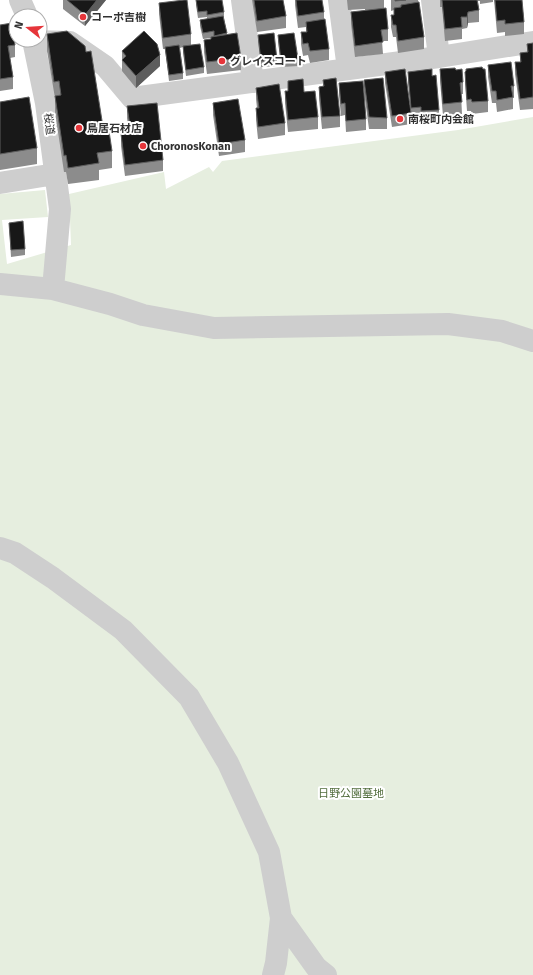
<svg xmlns="http://www.w3.org/2000/svg" width="533" height="975" viewBox="0 0 533 975" font-family="'Fira Sans','Noto Sans JP',sans-serif">
  <rect width="100%" height="100%" fill="#fff"/>
  <path fill="#e6eedf" d="M533,117V975H0V194L45,190L48,217L2,220L7,264L71,245L69,194L164,172L166,189L209,167L213,172L222,161L458,130Z"/>
  <g fill="none" stroke-linecap="round" stroke-linejoin="round">
    <path stroke="#cecece" stroke-width="22" d="M20,0L27,16
      M242,0L253,82
      M339,0L348,69
      M432,0L439,57
      M33,40L46,103L60,209L53,289
      M33,41L70,42L105,66L132,98L439,57L533,42
      M0,183L55,174
      M0,284L53,289L110,304L143,315L214,328L448,324L502,331L533,341
      M0,548L15,553L53,578L123,630L189,697L228,763L269,852L281,918L276,963L273,975
      M281,918L316,967L326,975"/>
  </g>
  <path fill="#8c8c8c" d="M63,0H106L85,26L63,9Z
    M196,0L224,12V18L227,35L241,58V70L207,74L204,52V40L211,39V38L203,39L200,26V20L207,19V17L198,18L196,5Z
    M252,0H283L286,16V28L257,32Z
    M295,0H322L324,12V19L329,49V60L310,63L308,55L303,56L301,44V32H306V27L298,28L295,5Z
    M347,0H384V8L388,29V41H382L383,54L355,57L351,24V12L365,11V9L348,10Z
    M391,0H418L424,37V49L398,53L396,37H393L391,27V15H394V10L391,11Z
    M440,0H493V2L480,4V1H478L479,10V22L468,23L467,28L462,29V39L445,41L442,7H440Z
    M494,0H522L524,22V34L505,36V32L497,33Z
    M159,3L191,34V45L204,67V73L186,76L183,52V47L180,48L183,73V79L169,81L165,49H163L159,14Z
    M0,25L15,45V57L10,58L13,77V89L0,91Z
    M47,34L86,52L103,127V133L112,151V168L99,170V180L68,184L66,172H64L55,112V98L47,51Z
    M258,35L277,60V66L261,67L258,41Z
    M278,35L298,59V66L281,67L278,41Z
    M533,43V109L520,110L515,74V62H520V53L527,52V44Z
    M122,51L160,66L136,88L122,71Z
    M488,65L514,86V98H513V109L497,112L496,103H492L488,77Z
    M440,69L456,70L463,82V94H461L462,114L443,116L440,81Z
    M466,69L488,101V112L472,114L471,111H467L465,83V72H466Z
    M385,72L411,112L408,83V72L432,76L439,110V121L421,123V119L411,120V113V124L392,127L385,83Z
    M323,80L340,116V127L322,129L319,99V87L323,86Z
    M364,80L387,118V129H369L364,92Z
    M288,81L304,92L318,117V129L288,132L285,103V91H288Z
    M339,83L366,119V130L346,132L345,115L341,116L339,95Z
    M256,88L285,123V135L258,139L256,120V108H257L256,99Z
    M0,102L37,148V164L0,170Z
    M213,103L245,140V152L219,156L213,115Z
    M127,106L163,160V171L125,176L121,146V134L129,133L127,118Z
    M9,223L25,249V255L11,257Z"/>
  <path fill="#5d5d5d" d="M97,0H106L85,26V15Z
    M468,12V23L467,28V17Z
    M160,55V66L136,88V76Z"/>
  <path fill="#181818" stroke="#5d5d5d" d="M67,0H97L85,15Z
    M184,0H187L191,34L163,38L159,3Z
    M196,0H222L224,12L207,15V11L198,12Z
    M254,0H283L286,16L257,21Z
    M296,0H322L324,12L298,16Z
    M395,0H406L395,1Z
    M442,0H477L479,10L468,12L467,17H461L462,27L445,29Z
    M495,0H522L524,22L505,24V20L497,21Z
    M419,2L424,37L398,41L396,25H393L391,15H394V8L401,7V5Z
    M386,8L388,29L381,30L383,42L355,46L351,12Z
    M223,16L227,33L214,36V31L203,33L200,20Z
    M325,19L329,49L310,51L308,43L303,44L301,32H307L306,22Z
    M12,23L15,45L8,46L13,77L0,79V25Z
    M67,31L85,46L86,52L91,51L103,127L92,128L93,134L109,131L112,151L97,153L99,163L68,168L66,155L64,156L55,96L61,95L59,81L54,82L47,34Z
    M144,31L157,44L160,55L136,76L122,60L126,56L122,51Z
    M237,33L241,58L207,62L204,40L211,39V37Z
    M274,33L277,60L261,61L258,35Z
    M294,33L298,59L281,61L278,35Z
    M533,43V97L520,99L515,62H521L520,53L528,52L527,44Z
    M200,44L204,67L186,70L183,46Z
    M179,45L183,73L169,75L165,47Z
    M511,62L514,86H511L513,97L497,100L496,91H492L488,65Z
    M482,67L483,69H485L488,101L472,102L471,99L467,100L465,72L466,71V69Z
    M455,68L456,70L462,69L463,82L460,83L462,102L443,104L440,69Z
    M405,69L411,113L392,116L385,72Z
    M432,69V76L436,75L439,110L421,111V107L411,108L408,72Z
    M336,78L340,116L322,117L319,87L324,86L323,80Z
    M383,78L387,118L369,117L364,80Z
    M303,79L304,92L315,91L318,117L288,120L285,91H288V81Z
    M363,81L366,119L346,121L345,103L341,104L339,83Z
    M279,84L285,123L258,127L256,108H259L256,88Z
    M29,97L37,148L0,154V102Z
    M238,99L245,140L219,144L213,103Z
    M157,103L163,160L125,165L121,134L131,133L127,106Z
    M23,221L25,249L11,250L9,223Z"/>
  <g fill="#e6353a" stroke="#fff" stroke-width="1.5">
    <circle cx="83" cy="17" r="4"/>
    <circle cx="222" cy="61" r="4"/>
    <circle cx="400" cy="119" r="4"/>
    <circle cx="79" cy="128" r="4"/>
    <circle cx="143" cy="146" r="4"/>
  </g>
  <g text-anchor="middle" dominant-baseline="central" stroke-width="4" stroke-linejoin="round" paint-order="stroke">
    <g font-size="11" font-weight="bold" fill="#313131" stroke="#fff" text-anchor="start">
      <text x="91" y="17">コーポ吉樹</text>
      <text x="230" y="61">グレイスコート</text>
      <text x="408" y="119">南桜町内会館</text>
      <text x="87" y="128">鳥居石材店</text>
      <text x="151" y="146">ChoronosKonan</text>
    </g>
    <g font-size="11" fill="#313131" stroke="#fff">
      <text transform="translate(49 124) rotate(83)">桜道</text>
    </g>
    <g font-size="11" fill="#526d3d" stroke="#fff">
      <text x="351" y="793">日野公園墓地</text>
    </g>
  </g>
  <g transform="translate(28 28) rotate(287)"><circle r="19" fill="#ffffff" stroke="#adadad"/>
  <path d="M0-3L7 15L0 10L-7 15Z" fill="#e6353a"/>
  <text y="-6" font-size="11" font-weight="bold" text-anchor="middle" fill="#313131">N</text>
  </g>
</svg>
